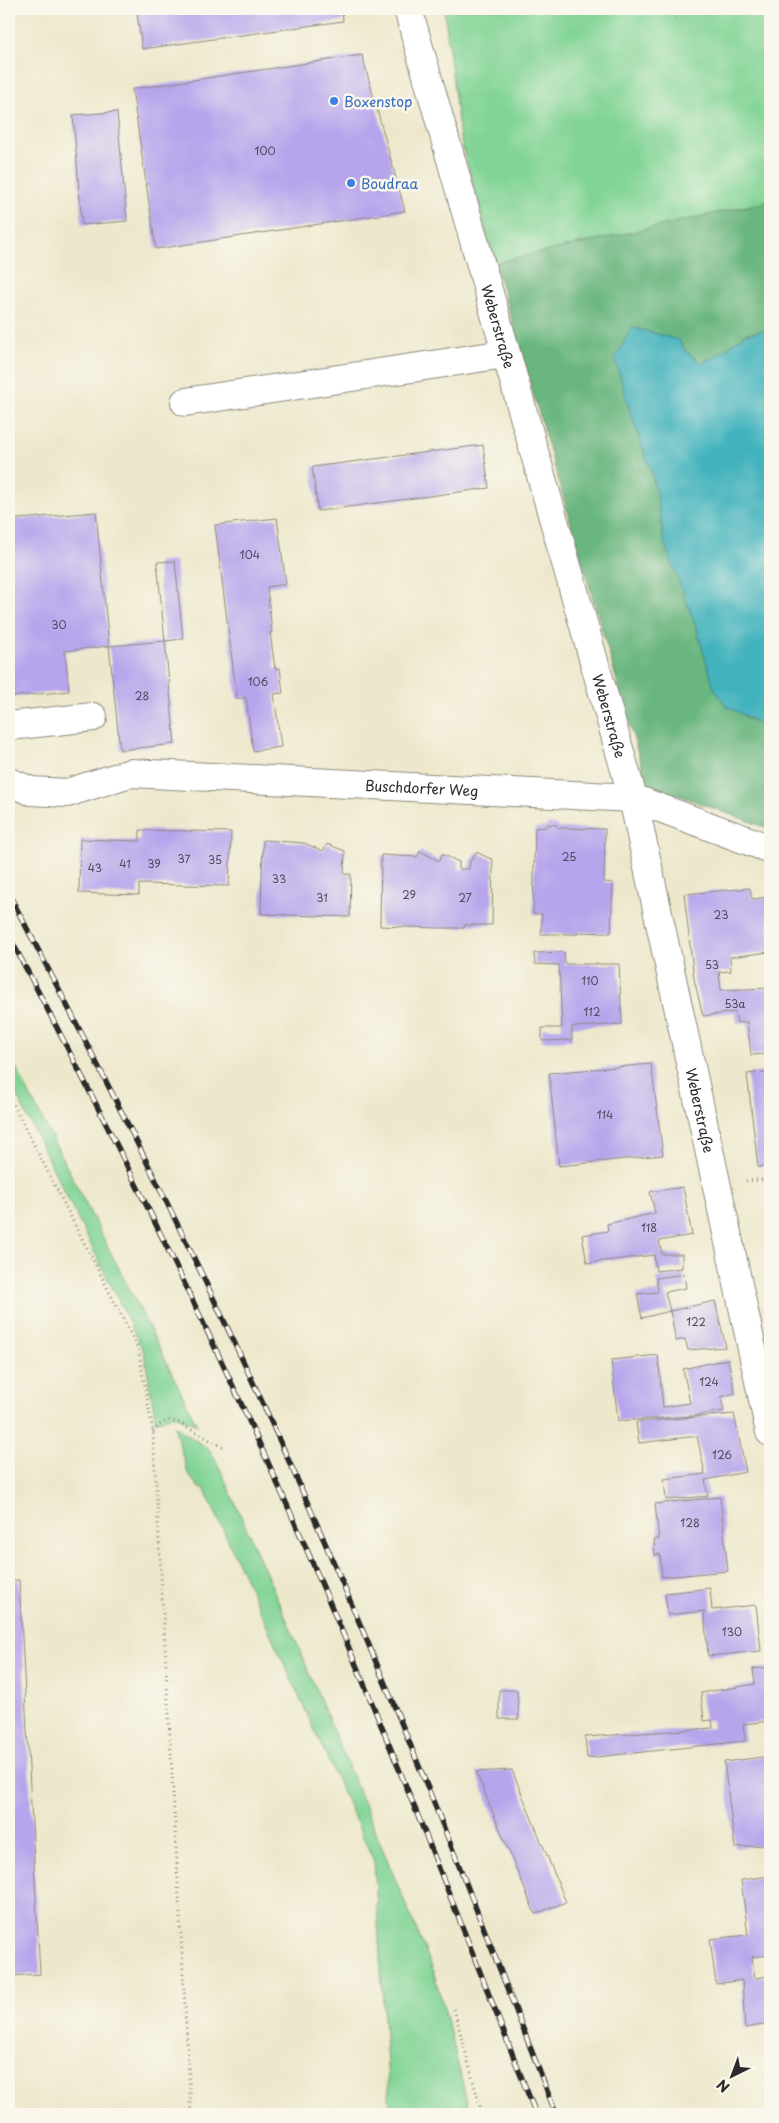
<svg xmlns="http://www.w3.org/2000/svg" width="779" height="2123" viewBox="0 0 779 2123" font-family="'Playpen Sans',sans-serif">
  <rect width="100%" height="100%" fill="#fbf7ec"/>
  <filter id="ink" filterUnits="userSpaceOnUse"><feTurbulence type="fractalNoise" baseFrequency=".02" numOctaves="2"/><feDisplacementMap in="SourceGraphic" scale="10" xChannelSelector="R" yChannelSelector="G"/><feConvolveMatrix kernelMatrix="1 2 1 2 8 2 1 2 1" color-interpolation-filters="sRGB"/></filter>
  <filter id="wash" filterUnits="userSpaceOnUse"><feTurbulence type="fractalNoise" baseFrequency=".0096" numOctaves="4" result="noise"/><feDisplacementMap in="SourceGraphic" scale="20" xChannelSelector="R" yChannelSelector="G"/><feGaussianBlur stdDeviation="1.12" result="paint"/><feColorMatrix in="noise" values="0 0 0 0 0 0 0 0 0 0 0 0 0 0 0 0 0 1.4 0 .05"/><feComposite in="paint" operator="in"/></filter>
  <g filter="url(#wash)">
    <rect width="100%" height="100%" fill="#ede8cc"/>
    <path fill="#82d496" stroke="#568060" d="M444,9H770V201L495,263L460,138Z
      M9,1054L158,1345L197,1425L175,1415L156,1422L144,1352L9,1080Z
      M174,1426L209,1449L217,1462L293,1634L432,1967L446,2015L470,2114H390L374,1861L204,1488H199L188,1474Z"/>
    <path fill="#69b67f" stroke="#4a7055" d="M770,201V329L745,334L721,353L702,363L686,352L679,340L630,412L652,473L682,585L709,667L714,688L745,717L770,729V829L647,784L495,263Z"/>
    <path fill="#43b3bd" stroke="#376f74" d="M632,327L679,340L686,352L702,363L721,353L745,334L770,329V729L726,706L714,688L696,627L664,542L657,497L652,473L630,412L615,358Z"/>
    <g id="blocks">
      <path fill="#b6a4ec" d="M166,9H342L343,21L142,49L137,13Z
        M362,55L405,211L156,249L132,89Z
        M117,112L127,221L82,225L73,115Z
        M483,445L489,488L318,511L312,467Z
        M96,512L109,646L65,651L69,691L9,697V648L13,647L9,601V520Z
        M277,518L286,584L267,587L272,632H270L275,669L280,668L283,693L274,694L281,747L253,751L246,697L237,699L215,525Z
        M175,561L183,639L165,641L157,562Z
        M165,641L175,744L120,750L109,646Z
        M548,824L556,825L559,828L605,829L604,882L613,883L611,933L579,932L578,934H541L542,914H533L535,828L546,827Z
        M140,830L231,832L229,886L139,884V895L79,893L80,839L140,841Z
        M263,840L304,843L323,851L327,844L345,851L344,874H351L350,917L261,914Z
        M420,851L439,861L442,854L459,862V869H469L470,860H472L476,852L493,860L492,925H465L464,928H438L380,926L381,855L417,857Z
        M750,888L752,899L770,897L769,928L770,952L730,957L731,971L719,972L721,990L770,988V1054L751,1055L747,1022L737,1023L735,1012L703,1016L694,979L684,894Z
        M564,952L565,964H619L622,1024L572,1027V1040L542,1041V1028H562L559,965L535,964L534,953Z
        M651,1064L663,1155L559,1166L549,1073Z
        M770,1071V1165L758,1167L747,1074Z
        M683,1187L692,1235L659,1241L662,1254H682V1268L656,1271L654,1255L587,1263L582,1235L608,1231L607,1224L655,1213L650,1192Z
        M684,1274L686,1288L665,1292L670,1311L715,1301L726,1347L688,1350L685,1339L676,1341L670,1311L642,1318L637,1294L658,1292L656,1278Z
        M658,1355L663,1407L690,1403L683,1369L728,1359L735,1393L721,1397L724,1411L693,1416L618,1421L611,1360Z
        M734,1414L746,1472L705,1480L708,1496L666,1500L664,1479L705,1474L697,1436L639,1443L636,1422Z
        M720,1497L728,1571L662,1577L660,1554L655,1555L654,1540L659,1539L655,1504Z
        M19,1580L40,1974L9,1976V1581Z
        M710,1588L712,1610L756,1605L761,1651L708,1656L704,1611L668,1615L665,1593Z
        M770,1667V1721L743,1724L745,1741L587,1758L585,1737L713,1728L712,1720L704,1721L701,1693L755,1684L753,1669Z
        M499,1690H517L519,1719H499Z
        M770,1756V1844L735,1848L724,1762Z
        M512,1770L566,1902L535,1914L476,1772Z
        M770,1876V1955L752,1957L755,1978L770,1976V2024L745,2028L742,1980L716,1984L710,1939L748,1935L741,1880Z"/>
    </g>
  </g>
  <g filter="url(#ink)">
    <use href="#blocks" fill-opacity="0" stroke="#8c8a7c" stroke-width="1"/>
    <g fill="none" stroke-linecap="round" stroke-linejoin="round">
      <defs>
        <g id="minor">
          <path id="s1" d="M408,9L633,798L770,1432"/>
          <path d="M185,402L505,354"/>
          <path d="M9,726L93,717"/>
          <path id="s2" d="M9,782L31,791L67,793L130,773L633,798L770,849"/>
        </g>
      </defs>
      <use href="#minor" stroke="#8c8a7c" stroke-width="30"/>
      <path stroke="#8c8a7c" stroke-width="3" stroke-dasharray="1 4" stroke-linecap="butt" d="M673,9L675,20
        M9,1096L138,1348L153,1432L191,2114
        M746,1181L770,1179
        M153,1432L158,1426L168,1420L177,1422L223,1447
        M454,2009L482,2114"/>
      <use href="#minor" stroke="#fff" stroke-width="28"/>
      <defs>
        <path id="rail" d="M9,894C114,1094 217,1297 308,1504C397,1705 477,1909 556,2114
          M9,936C108,1123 202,1314 288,1507C377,1707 456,1911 536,2114"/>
      </defs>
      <use href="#rail" stroke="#2b2b2b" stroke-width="5.5"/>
      <use href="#rail" stroke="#fbf7ec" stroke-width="4" stroke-dasharray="11" stroke-linecap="butt"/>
    </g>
  </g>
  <g fill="#3f7fe0" stroke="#fbf7ec" stroke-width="2">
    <circle cx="334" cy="101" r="5"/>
    <circle cx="351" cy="183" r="5"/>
  </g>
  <g text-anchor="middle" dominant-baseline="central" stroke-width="5" stroke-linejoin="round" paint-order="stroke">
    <g font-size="11" fill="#4e495b">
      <text x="265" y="150">100</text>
      <text x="250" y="554">104</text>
      <text x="59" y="624">30</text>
      <text x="258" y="681">106</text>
      <text x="142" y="695">28</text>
      <text x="569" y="856">25</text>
      <text x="184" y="858">37</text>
      <text x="215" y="859">35</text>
      <text x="125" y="863">41</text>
      <text x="154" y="863">39</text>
      <text x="95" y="867">43</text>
      <text x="279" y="878">33</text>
      <text x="409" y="894">29</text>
      <text x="322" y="897">31</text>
      <text x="465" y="897">27</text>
      <text x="721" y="914">23</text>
      <text x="712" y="964">53</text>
      <text x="590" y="980">110</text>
      <text x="735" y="1003">53a</text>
      <text x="592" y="1011">112</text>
      <text x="605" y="1114">114</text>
      <text x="649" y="1227">118</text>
      <text x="696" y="1321">122</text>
      <text x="709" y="1381">124</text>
      <text x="722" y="1454">126</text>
      <text x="690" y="1522">128</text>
      <text x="732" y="1631">130</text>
    </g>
    <g font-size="14" fill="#366cbe" stroke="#fbf7ec" text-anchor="start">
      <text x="344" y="101">Boxenstop</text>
      <text x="361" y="183">Boudraa</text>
    </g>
    <g font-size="14" fill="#2b2b2b" stroke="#fbf7ec">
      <text stroke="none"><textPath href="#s1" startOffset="330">Weberstraße</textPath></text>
      <text stroke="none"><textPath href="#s1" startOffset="735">Weberstraße</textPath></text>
      <text stroke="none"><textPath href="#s2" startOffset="418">Buschdorfer Weg</textPath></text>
      <text stroke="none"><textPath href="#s1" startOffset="1140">Weberstraße</textPath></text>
    </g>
  </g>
  <rect width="779" height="2123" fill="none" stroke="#fbf7ec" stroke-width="30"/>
  <g transform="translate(732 2076) rotate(222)" stroke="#fbf7ec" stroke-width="4" paint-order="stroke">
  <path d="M0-4L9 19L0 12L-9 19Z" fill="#2b2b2b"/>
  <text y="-8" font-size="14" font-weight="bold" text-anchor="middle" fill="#2b2b2b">N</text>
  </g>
</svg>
